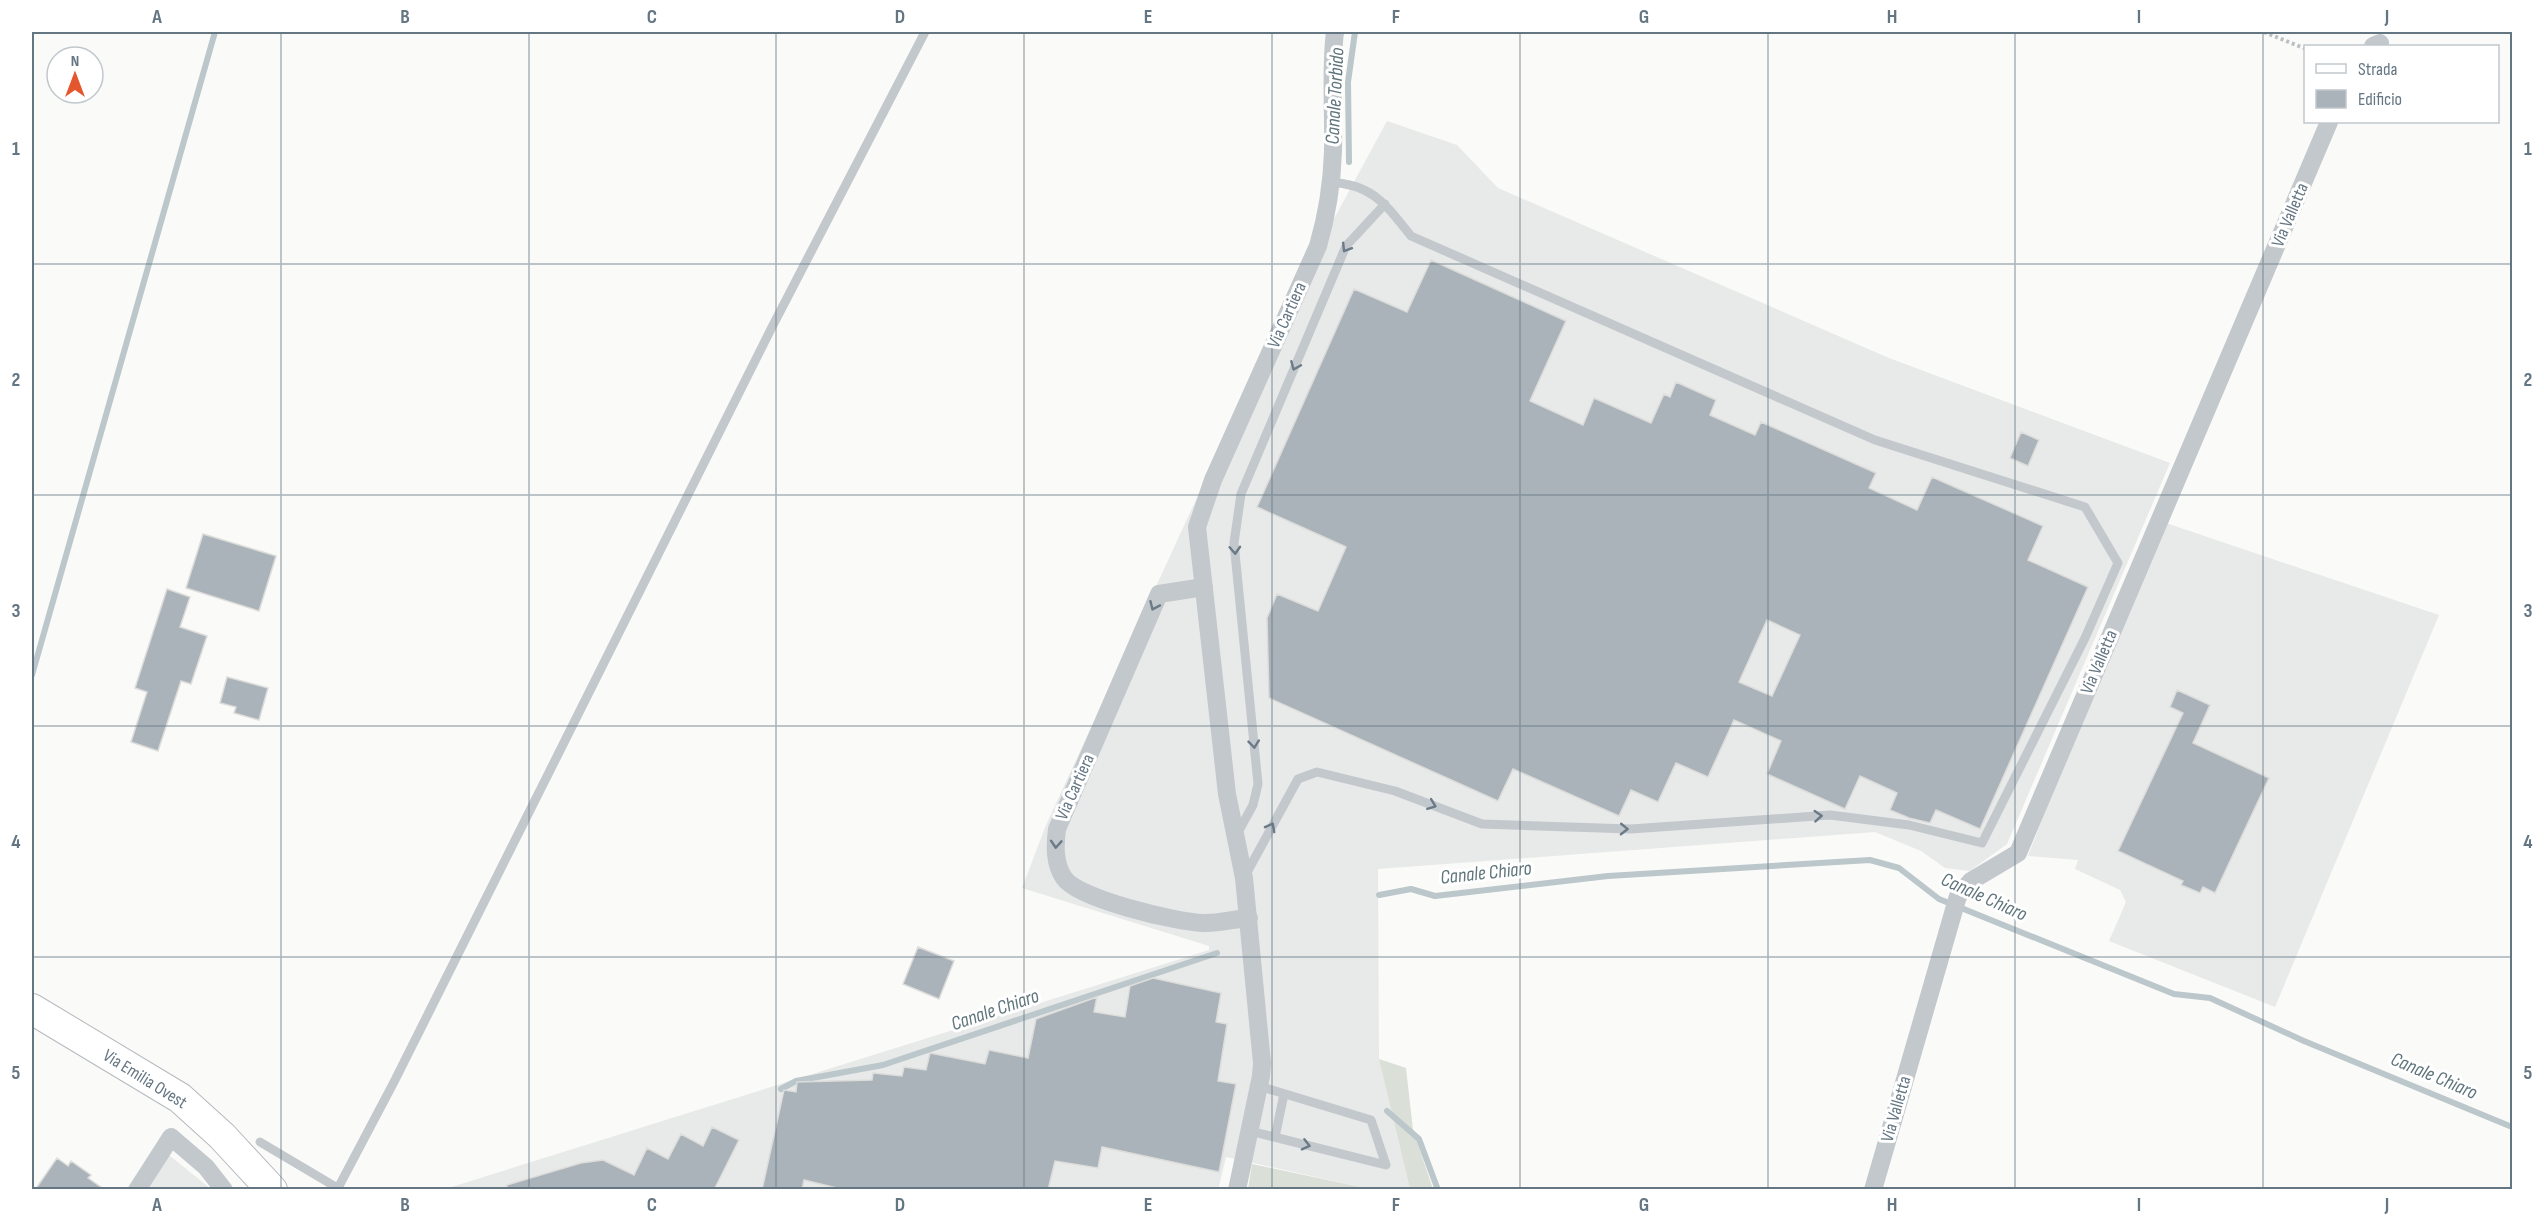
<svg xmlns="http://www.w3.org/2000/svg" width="2544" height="1221" viewBox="0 0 2544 1221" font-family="'Sofia Sans Condensed',sans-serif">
  <rect width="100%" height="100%" fill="#fafaf8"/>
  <path fill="#e8e9e9" d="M1387,121L1457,145L1498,188L1889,358L2170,463L2007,844L1970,871L1945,868L1921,851L1875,832L1378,869L1379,1058L1410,1189H1370L1226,1157L1218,1190H442L1209,950V946L1022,888L1046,825L1277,324Z
    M2157,520L2439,615L2275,1007L2109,941L2126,902L2120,890L2075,869L2078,860L2028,856Z
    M169,1155L211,1189L148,1190Z"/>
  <path fill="#dadfd7" d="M1379,1059L1406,1068L1413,1130L1433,1189H1410Z
    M1252,1164L1370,1189H1248Z"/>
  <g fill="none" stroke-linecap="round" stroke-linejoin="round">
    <path stroke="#bbc7cb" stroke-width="6" d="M1349,162L1348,82L1355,32
      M32,675L215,32
      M1379,895L1411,889L1435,896L1608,876L1870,860L1899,868L1939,899L2174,994L2210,998L2304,1041L2512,1127
      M781,1089L796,1081L883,1065L1217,953
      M1387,1111L1419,1139L1438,1190"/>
  </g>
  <path fill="#aab3b9" stroke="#dcdcda" stroke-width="1.5" fill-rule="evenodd" d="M1431,260L1566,321L1530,401L1583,425L1594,398L1651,423L1664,394L1670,397L1676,382L1716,400L1710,415L1755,435L1761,422L1876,473L1869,488L1917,510L1932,477L2043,526L2028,560L2088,587L1980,829L1936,810L1930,823L1909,818L1890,810L1897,793L1860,776L1845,809L1767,774L1781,741L1734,720L1708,777L1676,763L1658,802L1631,790L1619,816L1513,769L1498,801L1269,698L1267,618L1277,594L1318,611L1346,547L1257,507L1354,289L1407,312ZM1767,620L1800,635L1772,696L1739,682Z
    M2021,432L2039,440L2028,466L2010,458Z
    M203,534L276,556L259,611L186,588Z
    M167,589L190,597L180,627L207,636L191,684L181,681L158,751L131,742L147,692L135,688Z
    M227,677L268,688L259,720L234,713L236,707L220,703Z
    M2177,690L2210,705L2193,743L2269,778L2215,893L2203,887L2200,893L2181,885L2183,881L2118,851L2183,713L2170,707Z
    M918,947L954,961L939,999L903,984Z
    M1153,978L1221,993L1216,1022L1227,1024L1218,1081L1236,1084L1219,1172L1102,1147L1098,1168L1055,1161L1048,1190H845L804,1180L802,1190H762L784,1090L796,1092L797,1082L872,1080L873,1073L902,1076L904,1067L926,1070L930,1053L985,1064L989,1050L1028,1058L1036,1019L1097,997L1094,1012L1125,1017L1130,986Z
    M712,1127L739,1140L714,1190H507V1185L581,1163L603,1160L634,1175L647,1148L668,1159L681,1134L703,1146Z
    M57,1158L68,1166L71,1161L91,1175L88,1178L105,1190H35Z"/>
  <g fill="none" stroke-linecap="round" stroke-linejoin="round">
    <defs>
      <path id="primary" d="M32,1009L180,1098L222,1136L272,1190"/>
    </defs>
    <use href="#primary" stroke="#b5babe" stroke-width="32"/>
    <path stroke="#bbbfc2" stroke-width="4" stroke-dasharray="3 3" stroke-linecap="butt" d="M2264,32L2306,49"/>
    <path stroke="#c3c8cc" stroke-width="9" d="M1237,834L1253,805L1258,784L1234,543L1241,494L1346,246L1385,204
      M1245,876L1298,779L1317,772L1395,791L1482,824L1631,829L1830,815L1909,825L1982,843L2085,638L2118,563L2085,507L1875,440L1411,236C1385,204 1374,185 1330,182
      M1250,1131L1386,1165L1371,1120L1259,1086
      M1275,1137L1284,1094
      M260,1142L341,1190
      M338,1188L394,1082L771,329L925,32"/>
    <path stroke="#c3c8cc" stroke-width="18" d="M2373,46L2380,43
      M1204,587L1159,594L1057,829C1055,845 1054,863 1064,878C1078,899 1176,922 1203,923C1217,924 1234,919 1249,918
      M137,1190L171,1137L206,1167L224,1190
      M1237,1190L1261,1076L1262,1063L1244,878L1227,794L1197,527L1213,480L1318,246C1327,215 1332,184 1333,151C1334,111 1330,71 1335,32
      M1873,1190L1958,896L1971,881L2018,853L2329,122"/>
    <use href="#primary" stroke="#fff" stroke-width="30"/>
  </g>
  <defs><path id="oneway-chevron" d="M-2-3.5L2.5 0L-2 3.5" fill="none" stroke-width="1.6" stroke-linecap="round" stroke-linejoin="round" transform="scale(1.5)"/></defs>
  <g stroke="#6a7a87">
    <use href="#oneway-chevron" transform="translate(1346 248) rotate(122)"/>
    <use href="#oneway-chevron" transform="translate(1295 366) rotate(113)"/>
    <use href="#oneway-chevron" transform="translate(1235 550) rotate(87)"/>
    <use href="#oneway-chevron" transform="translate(1154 606) rotate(114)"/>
    <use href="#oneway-chevron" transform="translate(1254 744) rotate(84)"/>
    <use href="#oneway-chevron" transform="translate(1432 805) rotate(21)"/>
    <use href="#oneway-chevron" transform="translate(1818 816) rotate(-4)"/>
    <use href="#oneway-chevron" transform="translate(1271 827) rotate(-62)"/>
    <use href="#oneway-chevron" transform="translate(1624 829) rotate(1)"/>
    <use href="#oneway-chevron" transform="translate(1056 844) rotate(94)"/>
    <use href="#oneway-chevron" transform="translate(1306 1145) rotate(14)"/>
  </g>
  <path fill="none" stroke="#657683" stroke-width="1.5" stroke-opacity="0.55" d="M281,32V1190M529,32V1190M776,32V1190M1024,32V1190M1272,32V1190M1520,32V1190M1768,32V1190M2015,32V1190M2263,32V1190M32,264H2512M32,495H2512M32,726H2512M32,957H2512"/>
  <g text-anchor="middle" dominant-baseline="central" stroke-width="6" stroke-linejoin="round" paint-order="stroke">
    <g font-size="18" fill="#657683" stroke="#fff">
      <text transform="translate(2290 215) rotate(-67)">Via Valletta</text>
      <text transform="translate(1287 315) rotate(-66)">Via Cartiera</text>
      <text transform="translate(2099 662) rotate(-67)">Via Valletta</text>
      <text transform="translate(1075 787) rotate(-66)">Via Cartiera</text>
      <text transform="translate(145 1079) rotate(32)">Via Emilia Ovest</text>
      <text transform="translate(1896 1109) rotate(-74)">Via Valletta</text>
    </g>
    <g font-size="20" font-style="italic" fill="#60757c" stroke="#fff">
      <text transform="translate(1335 96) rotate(-87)">Canale Torbido</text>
      <text transform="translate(1486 873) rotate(-6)">Canale Chiaro</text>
      <text transform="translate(1984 897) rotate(24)">Canale Chiaro</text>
      <text transform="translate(995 1010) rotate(-19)">Canale Chiaro</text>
      <text transform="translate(2434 1076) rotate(23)">Canale Chiaro</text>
    </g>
  </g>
  <rect width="2544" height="1221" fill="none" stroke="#ffffff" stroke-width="66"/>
  <rect x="2304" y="45" width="195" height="78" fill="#ffffff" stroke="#c1c8cd" stroke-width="1.5"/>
  <rect x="2316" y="64" width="30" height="9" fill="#ffffff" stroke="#c1c8cd" stroke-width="1.5"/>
  <text x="2358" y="75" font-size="18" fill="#657683">Strada</text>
  <rect x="2316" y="90" width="30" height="18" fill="#aab3b9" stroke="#c1c8cd" stroke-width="1.5"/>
  <text x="2358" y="105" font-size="18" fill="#657683">Edificio</text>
  <g transform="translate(75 75)"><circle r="28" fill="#ffffff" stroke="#c1c8cd" stroke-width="1.5"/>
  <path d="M0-4.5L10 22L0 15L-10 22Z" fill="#e4572e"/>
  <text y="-9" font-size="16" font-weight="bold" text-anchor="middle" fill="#657683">N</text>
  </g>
  <rect x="33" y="33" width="2478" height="1155" fill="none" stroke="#657683" stroke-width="2"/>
  <g font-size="20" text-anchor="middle" font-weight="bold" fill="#657683">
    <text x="157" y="23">A</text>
    <text x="405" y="23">B</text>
    <text x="652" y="23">C</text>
    <text x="900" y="23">D</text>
    <text x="1148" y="23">E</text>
    <text x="1396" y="23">F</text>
    <text x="1644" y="23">G</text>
    <text x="1892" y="23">H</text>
    <text x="2139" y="23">I</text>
    <text x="2387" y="23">J</text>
    <text x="16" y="155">1</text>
    <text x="2528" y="155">1</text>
    <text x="16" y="386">2</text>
    <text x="2528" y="386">2</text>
    <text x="16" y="617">3</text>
    <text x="2528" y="617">3</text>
    <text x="16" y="848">4</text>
    <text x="2528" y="848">4</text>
    <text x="16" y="1079">5</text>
    <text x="2528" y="1079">5</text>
    <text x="157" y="1211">A</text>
    <text x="405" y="1211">B</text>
    <text x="652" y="1211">C</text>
    <text x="900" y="1211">D</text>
    <text x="1148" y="1211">E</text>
    <text x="1396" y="1211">F</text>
    <text x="1644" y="1211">G</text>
    <text x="1892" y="1211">H</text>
    <text x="2139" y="1211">I</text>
    <text x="2387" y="1211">J</text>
  </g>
</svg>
